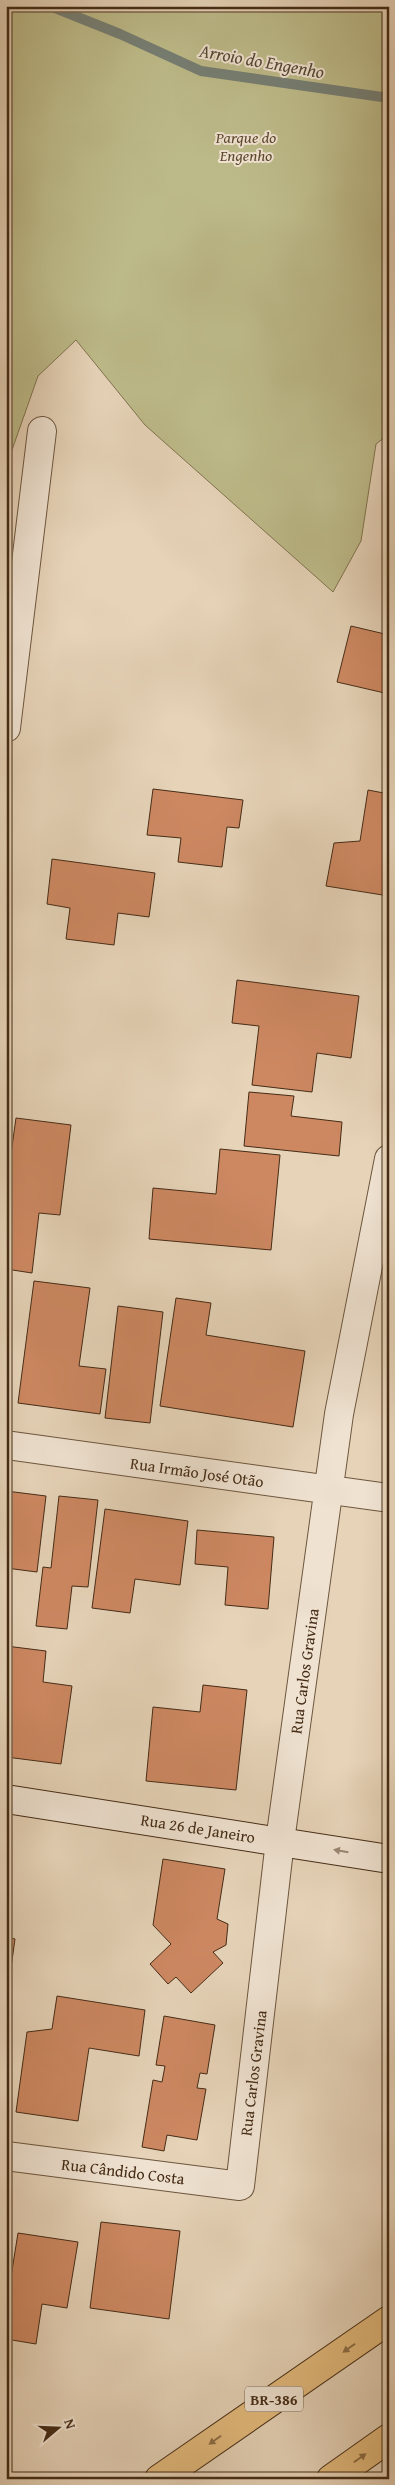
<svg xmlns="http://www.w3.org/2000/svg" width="395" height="2485" viewBox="0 0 395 2485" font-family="'Gentium Book Plus',serif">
  <rect width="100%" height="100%" fill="#e6d3b8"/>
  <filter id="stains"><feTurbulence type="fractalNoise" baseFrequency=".004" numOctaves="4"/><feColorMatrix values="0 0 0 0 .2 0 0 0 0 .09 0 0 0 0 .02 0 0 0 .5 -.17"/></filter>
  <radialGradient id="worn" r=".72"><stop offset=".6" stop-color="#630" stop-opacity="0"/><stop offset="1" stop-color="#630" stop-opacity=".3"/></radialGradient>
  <path fill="#bdba89" stroke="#817350" d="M6,6H389V434L376,444L361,541L333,592L145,425L76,340L38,376L6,467Z"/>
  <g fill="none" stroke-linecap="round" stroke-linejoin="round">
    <path stroke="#767f74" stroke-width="10" d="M50,6L120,34L201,71L389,98"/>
  </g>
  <path fill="#cd8862" stroke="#452c16" d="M351,626L389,635V694L337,682Z
    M153,789L243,800L239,828L227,827L222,867L178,862L181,838L147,835Z
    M368,790L389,794V896L326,886L334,843L360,841Z
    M52,859L155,873L149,917L118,913L114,945L66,939L70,908L47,904Z
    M237,980L359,996L351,1058L317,1053L312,1092L252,1085L259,1026L232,1023Z
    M249,1092L294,1096L291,1116L342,1122L339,1156L244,1146Z
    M16,1118L71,1125L60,1215L39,1213L32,1273L6,1269V1168H9Z
    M220,1149L280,1155L271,1250L149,1239L153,1188L216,1194Z
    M34,1281L90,1288L79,1366L106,1369L100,1414L18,1403Z
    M176,1298L211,1303L206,1335L305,1351L293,1427L160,1406Z
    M118,1306L163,1312L150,1423L105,1418Z
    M6,1491L46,1496L37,1572L6,1568Z
    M59,1496L98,1500L88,1587L72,1586L67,1629L36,1626L43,1567L51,1568Z
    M105,1509L188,1521L180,1585L135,1579L130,1613L92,1608Z
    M197,1530L274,1537L268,1609L225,1605L228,1567L195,1564Z
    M6,1646L46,1651L43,1682L72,1686L61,1764L6,1757Z
    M203,1685L247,1690L236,1790L146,1781L153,1707L200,1712Z
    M163,1859L225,1869L217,1919L228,1924L226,1945L213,1952L223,1963L191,1993L176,1977L168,1984L150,1964L171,1944L153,1925Z
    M6,1937L15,1939L6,2004Z
    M57,1996L145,2010L139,2056L89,2048L78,2121L16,2112L27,2032L52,2029Z
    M164,2016L215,2025L207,2074L200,2073L197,2088L206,2089L197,2140L167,2135L164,2151L142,2147L153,2080L162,2082L165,2066L156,2065Z
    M101,2222L180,2231L169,2319L90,2308Z
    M18,2233L78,2242L67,2308L42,2304L36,2344L6,2339V2289H9Z"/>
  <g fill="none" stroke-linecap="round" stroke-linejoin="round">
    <defs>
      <path id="street" d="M6,728L42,431
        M6,1445L389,1498
        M6,2156L240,2186L280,1841L339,1414L389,1159"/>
      <path id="secondary" d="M6,1799L389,1859"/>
      <path id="highway" d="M159,2479L389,2320
        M331,2479L389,2438"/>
    </defs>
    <use href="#street" stroke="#6d563e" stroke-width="30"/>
    <use href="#secondary" stroke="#452c16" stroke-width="30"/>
    <use href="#highway" stroke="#452c16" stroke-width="30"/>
    <use href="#street" stroke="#efe2d1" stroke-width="28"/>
    <use href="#secondary" stroke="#efe2d1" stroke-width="28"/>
    <use href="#highway" stroke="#e3ba7c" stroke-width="28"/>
  </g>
  <defs><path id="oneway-solid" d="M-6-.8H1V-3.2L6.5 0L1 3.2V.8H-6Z" transform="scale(1.25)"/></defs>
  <use fill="#9a8774" href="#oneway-solid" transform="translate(341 1851) rotate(-170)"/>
  <g fill="#8c6c44">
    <use href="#oneway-solid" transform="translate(349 2348) rotate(145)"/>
    <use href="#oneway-solid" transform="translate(215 2440) rotate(145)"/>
    <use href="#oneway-solid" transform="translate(360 2458) rotate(-35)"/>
  </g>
  <g text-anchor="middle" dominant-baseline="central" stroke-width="4" stroke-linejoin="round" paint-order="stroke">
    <rect fill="#efe2d1" stroke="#78634e" stroke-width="1" x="245" y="2386.5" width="58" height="25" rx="4"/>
    <g font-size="15" font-weight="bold" fill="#452c16">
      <text x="274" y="2399">BR-386</text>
    </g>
    <g font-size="16" font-style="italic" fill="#5d482d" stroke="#efe2d1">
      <text x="246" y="137">Parque do<tspan x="246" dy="18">Engenho</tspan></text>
    </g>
    <g font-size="16" fill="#452c16" stroke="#efe2d1">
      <text transform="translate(197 1472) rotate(8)">Rua Irmão José Otão</text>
      <text transform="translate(304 1671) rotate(-82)">Rua Carlos Gravina</text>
      <text transform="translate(198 1828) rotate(9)">Rua 26 de Janeiro</text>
      <text transform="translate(253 2073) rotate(-83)">Rua Carlos Gravina</text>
      <text transform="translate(123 2171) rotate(7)">Rua Cândido Costa</text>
    </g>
    <g font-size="18" font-style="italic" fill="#554835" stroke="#efe2d1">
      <text transform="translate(262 61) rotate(10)">Arroio do Engenho</text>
    </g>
  </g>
  <rect width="395" height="2485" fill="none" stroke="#e6d3b8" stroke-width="25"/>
  <rect x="8" y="8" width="380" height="2470" fill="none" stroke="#452c16" stroke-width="2.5"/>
  <rect x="12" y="12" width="370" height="2460" fill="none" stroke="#452c16"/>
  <g transform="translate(58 2428) rotate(71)" stroke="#efe2d1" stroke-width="4" paint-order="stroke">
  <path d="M0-4L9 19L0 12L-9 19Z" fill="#452c16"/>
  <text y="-8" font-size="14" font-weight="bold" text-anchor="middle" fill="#452c16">N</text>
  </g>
  <rect width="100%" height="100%" filter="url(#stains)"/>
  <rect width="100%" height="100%" fill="url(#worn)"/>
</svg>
